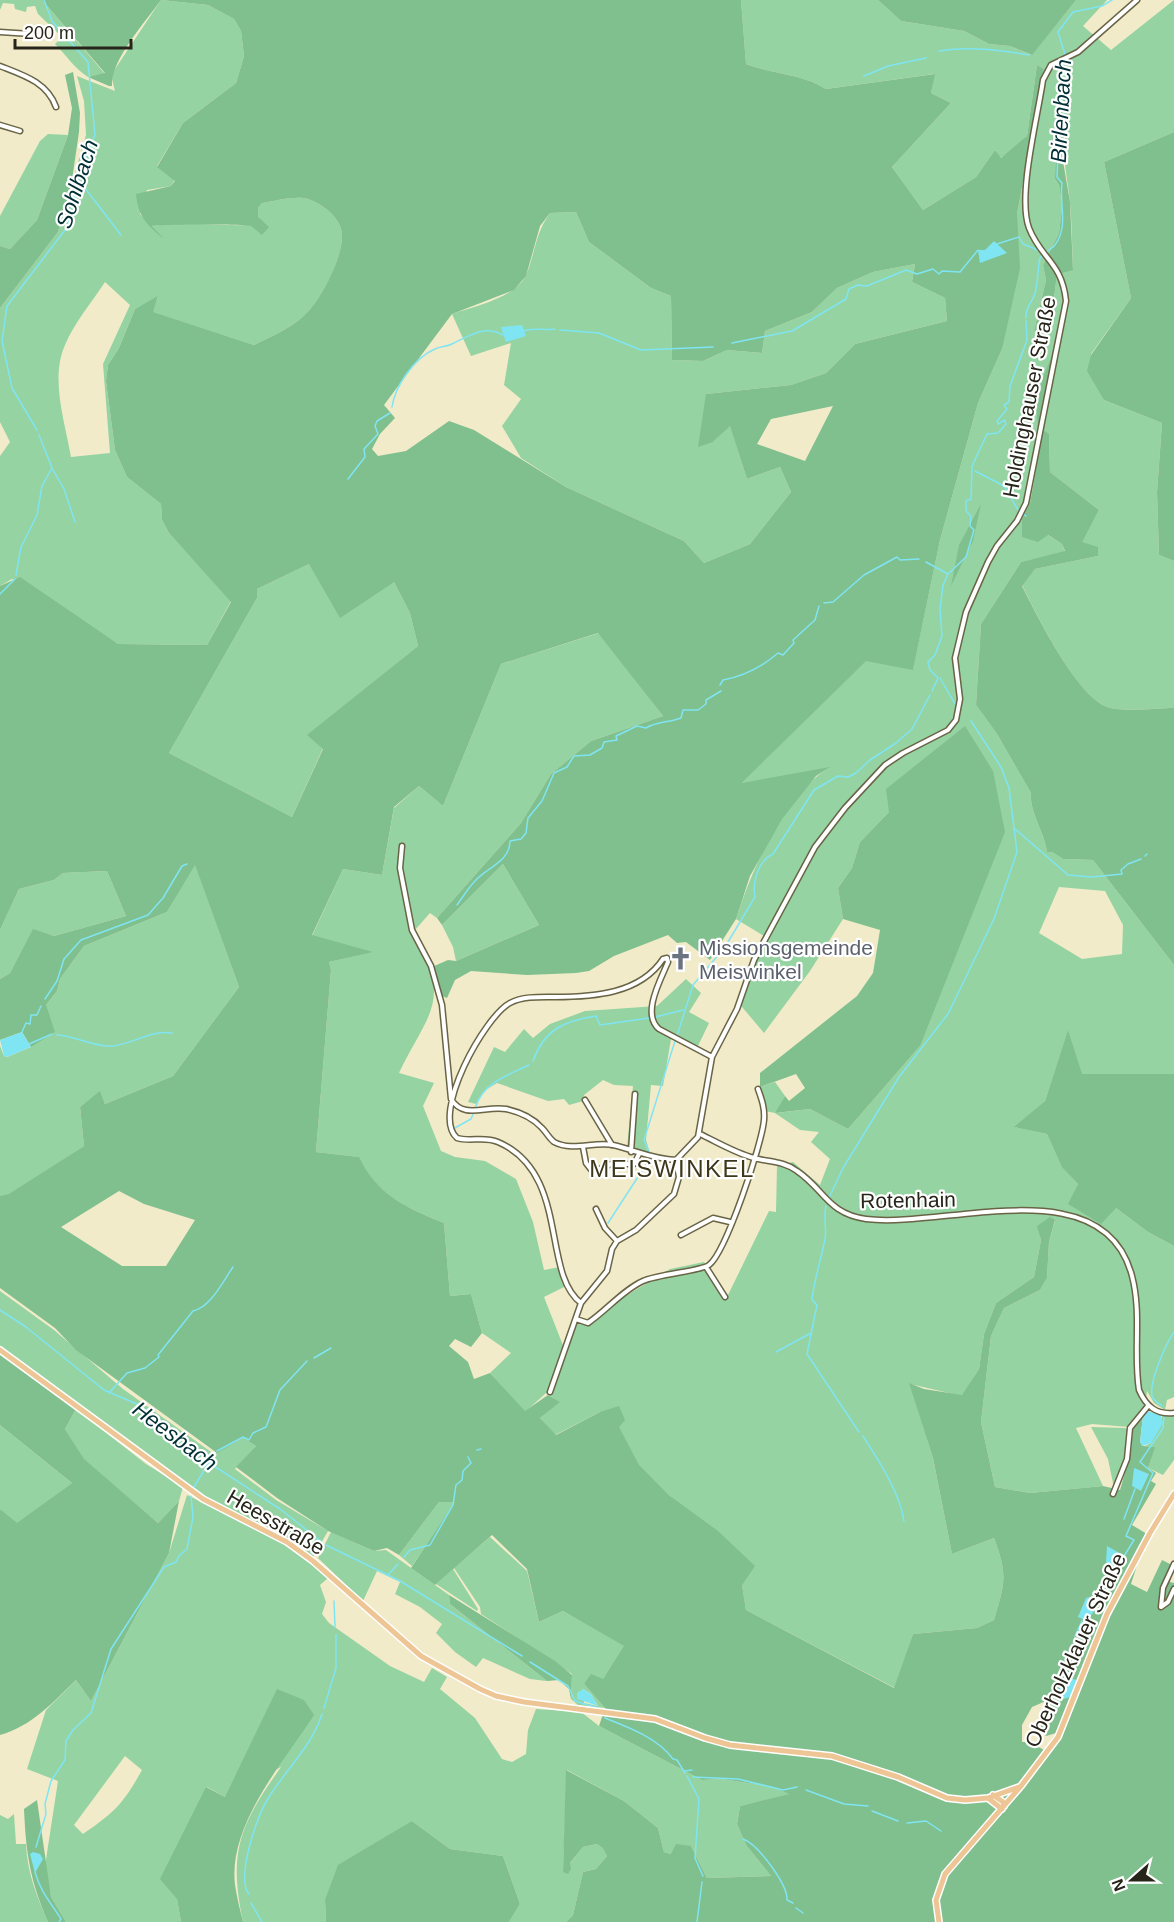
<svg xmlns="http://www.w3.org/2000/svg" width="1174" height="1922" viewBox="0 0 1174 1922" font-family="Helvetica,sans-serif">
  <rect width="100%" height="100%" fill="#f1ebc9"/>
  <path fill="#95d3a2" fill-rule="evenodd" d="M0,0H42L105,74L88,77C74,68 67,56 55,44L62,37L38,14L35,6L27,7L26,12L15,9L14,4L3,3L0,10Z
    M161,0L208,5L234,19L241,31L244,56L236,83L183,123L157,166L175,180L171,186L147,190L140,214L160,235L152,226C182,221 218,226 250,225L258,217V208L262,203C275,201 296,195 308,199C323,204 343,219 342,237C342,258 324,293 311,308C297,326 274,335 254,345L152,312L158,297L135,309L119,348L108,365L106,381L115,450L127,477L161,504L162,520L169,533L231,601L207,645L118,644L12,579L0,586V456L10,442L0,422V308L58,232L86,135L84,101L77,76L115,91L111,75ZM105,282L130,305L103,364L110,453L71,457C65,422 50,379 65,345C74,323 92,302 105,282Z
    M741,0H878L901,21L964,31L989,44L1010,46L1031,55L1076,0H1107L1083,26L1111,50L1174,0V132L1104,162L1131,298L1091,354L1104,400L1162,423L1157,492L1159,555L1174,561V708C1158,708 1118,713 1105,706C1074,691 1038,617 1022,585L1035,569L1098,556L1081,542L1099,510L1050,472L1049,434L1033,481L1030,503L1022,519L1062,544L1065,552L1021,562L981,624L976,705L997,734L1031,793C1029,812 1045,833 1047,852H1052L1063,859L1093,860L1174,965V1074H1081L1068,1031L1045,1101L1015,1127L1047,1134L1062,1166L1078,1184L1069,1204L1116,1208L1148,1232L1174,1246V1397L1167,1400L1165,1410L1174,1415V1460L1163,1475L1148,1468L1154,1447L1145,1446L1151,1443L1165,1410L1154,1403L1147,1391L1145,1406L1129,1427L1092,1424L1076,1428L1103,1486L1030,1493L995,1487L981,1422L991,1336L1004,1308L1040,1290L1047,1278L1049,1242L1055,1221L1038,1226L1041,1240L1034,1277L996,1303L984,1334L979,1369L962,1396L910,1384L933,1458L952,1554L994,1538C1008,1575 1005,1583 994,1620L977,1628L913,1634L895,1688L746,1610L742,1585L670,1496L638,1465L618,1427L600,1412L555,1435L540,1418L559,1402L546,1393L525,1412L490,1373L511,1353L482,1333L471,1294L450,1296L444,1223C407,1208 377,1195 358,1157L316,1152L331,970L329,962L371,952L312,936L343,869L382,875L394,808L419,786L443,806L501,664L599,633L663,716L591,741L551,774L521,823L437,918L430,913L415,930V934C453,1002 427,1014 399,1073L434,1083L423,1106L441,1151L455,1157L485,1161L516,1179L533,1222L544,1270L560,1267L566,1286L544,1297L564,1348L578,1317L586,1320L670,1269L704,1262L728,1295L769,1211L776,1212L777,1166L793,1162L820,1185L830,1159L811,1142L819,1132L800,1130L775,1113L765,1111L760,1087L775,1082L785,1096L776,1113L810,1109L848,1129L920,1046L889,812L860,842L852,868L838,888L843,919L810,971L764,1033L737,1001L747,969L764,936L736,919C752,869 782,799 828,768L741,784L866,660L913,669L940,540L978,403L1002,349L1017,214L1044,69L1037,65L1027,136L1011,152L1000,158L995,150L976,177L923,210L892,167L951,103L931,93L934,74L826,89C803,74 772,74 746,64ZM1059,99L1070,110C1059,151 1066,164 1070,203C1072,225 1072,247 1073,269L1057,273L1054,298L1039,333L1034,331L1046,280L1043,265L1059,233L1062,207L1059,185L1055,179L1056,133L1061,114ZM1059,887L1105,891L1123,925L1122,954L1082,959L1039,933Z
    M48,134L68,135L37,220L10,249L0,246V216L40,141Z
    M576,212L589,242L651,288L671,296L672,360L703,361L727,350L762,353L765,331L812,312L837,288L873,272L915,264L912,282L945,298L947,321L855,344L826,373L791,385L706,394L713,442L730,425L747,479L780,467L791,492L750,544L704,563L684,541L566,487L521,458L502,426L521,399L504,385L511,343L471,356L452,314C475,306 517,298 527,273C535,252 536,232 550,213Z
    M309,564L394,582L410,613L418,646L308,735L323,748L292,817L169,753L257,598V589Z
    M195,864L239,987L173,1076L105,1104L100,1092L80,1107L84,1146L9,1195L0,1196V1046L4,1056L7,1057L31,1047L46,1005L57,991L60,979L84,946L167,912Z
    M503,864L539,925L456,961L453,947L442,925Z
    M107,871L126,916L54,936L33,930L10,973L0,979V930L19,889L54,880L63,873Z
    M686,979L701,993L689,1012L709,1023L698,1046L671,1039L663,1086L651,1085L646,1140L650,1153L627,1148L633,1086L614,1085L603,1080L584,1095L583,1101L569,1105L564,1099L548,1101L497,1083L484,1091L476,1104L468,1102L494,1047L505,1052L524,1029L533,1038L550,1024L585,1011L657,1006Z
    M0,1291L54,1330L123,1389L214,1454L243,1438L256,1446L235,1469L276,1500L328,1531L313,1557L287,1540L202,1497L0,1347Z
    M76,1409L146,1464L183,1487L179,1501L158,1523L84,1460L65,1429Z
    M0,1425L72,1483L17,1524L0,1509Z
    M1091,1427L1125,1428L1129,1431L1126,1460L1114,1488L1108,1459Z
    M187,1495C232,1517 294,1542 328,1578L320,1585L326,1602L322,1614L329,1623L390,1666L424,1682L432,1668L447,1677L440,1689L475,1718L502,1759L512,1762L526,1754L528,1730L536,1709L581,1712L599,1726L702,1780L722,1779L773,1787L790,1794L740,1806L737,1824L746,1845L771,1876L707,1878L691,1846L671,1854L664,1852L658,1828L624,1801L567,1770L563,1872L583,1847L597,1844L604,1848L607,1856L596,1869L583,1872L573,1915L566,1922H509L520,1904L503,1856L450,1849L412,1821L325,1900L326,1922H243C228,1850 240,1825 281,1767L225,1797L207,1787L177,1899L181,1922H66L51,1897L45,1866L58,1781L27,1769L46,1710L76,1680L91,1701L169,1553ZM125,1756L142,1770C123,1804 115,1812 83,1834L74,1825Z
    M439,1502H456L412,1566L399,1555Z
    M331,1532L374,1551L386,1550L449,1595L450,1604L547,1681L530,1679L483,1658L476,1667L455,1652L436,1633L442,1624L420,1607L395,1594L400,1582L377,1571L363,1601L318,1558Z
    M490,1537L527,1571L539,1622L563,1611L625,1646L603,1679L584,1684L605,1708L578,1705L571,1699L572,1674L481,1614L480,1607L454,1568ZM583,1689L591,1694L598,1706L584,1703Z
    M453,1569L478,1609L477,1611L436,1584Z
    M14,1814L16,1844H26C27,1872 37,1897 48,1922H0V1815L8,1819Z"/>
  <path fill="#80bf8e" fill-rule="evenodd" d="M42,0H741L746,64C772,74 803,74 826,89L935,74L931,93L951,103L892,167L923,210L976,177L995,150L1001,158L1027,136L1037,65L1044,69L1017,214L1020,268L1002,349L978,403L940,540L913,670L866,661L742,783L830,767L816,776L782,819L750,876L736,919L710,960L686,942L677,943L668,935L614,956L589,971L576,973L527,975L471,971L455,980L447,998L442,996L432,967L448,960L456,961L539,925L503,864L442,925L437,918L521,823L551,774L591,741L663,716L598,633L501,664L443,806L419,786L394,807L382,875L343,869L312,935L373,952L329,962L331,970L316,1152L359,1157C377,1195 407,1208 444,1223L450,1296L471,1294L482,1333L471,1347L455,1339L449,1346L468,1362L474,1379L490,1373L525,1411L548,1395L560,1402L540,1418L556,1435L600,1412L619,1406L625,1420L619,1427L639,1465L670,1496L718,1531L755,1566L742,1585L746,1610L894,1688L913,1634L977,1628L994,1620C1005,1583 1008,1575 994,1538L952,1554L933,1458L909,1383L924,1389L962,1395L979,1369L984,1334L996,1303L1034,1277L1041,1240L1037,1226L1050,1217L1055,1220L1049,1242L1047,1278L1040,1290L1004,1308L991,1336L981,1422L995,1487L1030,1493L1103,1486L1120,1490L1131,1452L1133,1427L1143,1416L1140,1442L1143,1446L1155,1447L1148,1468L1156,1473L1151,1481L1156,1484L1132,1525L1147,1534L1131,1584L1147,1592L1162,1560L1170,1564V1582L1174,1583V1922H566L573,1915L583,1872L596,1869L607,1856L603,1848L597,1844L583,1847L570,1863L571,1869L568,1874L563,1872L566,1770L624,1801L658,1828L664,1852L671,1854L676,1844L691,1846L707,1878L771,1876L746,1845L737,1824L740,1806L789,1794L773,1787L722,1779L702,1780L599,1726L605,1708L584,1684L591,1674L603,1679L624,1646L563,1611L539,1622L527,1569L492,1535L435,1585L411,1568L455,1502H439L399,1555L387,1548L374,1551L328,1531L277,1498L236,1467L256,1446L243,1438L217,1453L76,1350L55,1328L0,1288V1196L9,1194L84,1146L80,1107L100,1091L105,1104L173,1076L239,987L195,865L167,912L84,946L60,979L57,991L46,1005L55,1032L31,1047L22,1032L0,1040V979L10,973L33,929L54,936L126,916L107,871L63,873L54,880L19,889L0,930V586L20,577L118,644L207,645L231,602L169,533L162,520L161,504L127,477L115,450L106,381L108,365L119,348L135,309L158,296L153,312L254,345C274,335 297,326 311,308C324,293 342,257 342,237C343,219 323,204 308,199C296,195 275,201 262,203L258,208V217L269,227L262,235C258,232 254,228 251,226C245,224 162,224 152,226L164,239C147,225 138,217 136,194L171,186L175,181L157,167L183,123L236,83L244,56L241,31L234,19L208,5L161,0C146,21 110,61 112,86H109L88,77L105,73ZM576,212L589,242L651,288L671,296L672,360L703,361L727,350L762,353L765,331L812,312L837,288L873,272L915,264L912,282L945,298L947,321L855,344L826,373L791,385L706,394L698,447L713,442L730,426L747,479L780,467L791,492L750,544L704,563L684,541L566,487L474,430L449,421L406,451L378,456L372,449L380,434L395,418L384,405L452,314L514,290L526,276L540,226L550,213ZM833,406L805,461L757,444L771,419ZM309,564L340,618L394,582L410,613L418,646L307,735L323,749L292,817L169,753L257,598V589ZM119,1191L144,1204L195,1220L166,1266H122L61,1227ZM1046,1701L1040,1729L1046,1736L1056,1733L1044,1750L1030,1742H1022V1725L1032,1707Z
    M878,0H1076L1032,55L1010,46L989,44L964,31L901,21Z
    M73,72L80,113L79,132L71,187L58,232L0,308V246L10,249L37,220L68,135L72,108L65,75Z
    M1064,95L1070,110L1064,135L1063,161L1070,202L1073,270L1057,274L1054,298L1039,333L1034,331L1046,280L1043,265L1059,233L1062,207L1059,185L1055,179L1056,133L1061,114L1059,98Z
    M1174,132V561L1159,555L1157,492L1162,423L1104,400L1087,371L1091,355L1131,298L1104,162Z
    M1053,354L1038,428C1034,401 1042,377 1053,354Z
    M1043,430L1049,434L1050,472L1099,510L1082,542L1098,547V556L1035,569L1022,586C1038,617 1074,691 1105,706C1118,713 1158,708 1174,708V965L1093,860L1063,859L1052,852H1047C1045,833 1029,812 1031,793L997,734L976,705L981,624L1021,562L1065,551L1062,544L1048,535L1038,542L1022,537V519L1030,503Z
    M981,504L973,541L951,586L959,545Z
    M965,726L993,771L1005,832L920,1046L848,1129L810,1109L775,1113L785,1096L789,1101L805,1088L796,1074L760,1087V1073L857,996L873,973L880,930L843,919L838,888L852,868L860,842L889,812L886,789Z
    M1068,1030L1082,1074H1174V1246L1148,1232L1116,1208L1101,1224L1068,1204L1078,1184L1062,1167L1047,1134L1014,1127L1045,1101Z
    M0,1353L76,1409L65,1429L84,1459L158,1523L179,1501L169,1553L91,1701L76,1680C52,1703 32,1726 0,1735V1509L17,1523L72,1483L0,1425Z
    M449,1595L555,1661L572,1675L571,1699L569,1689L559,1680L547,1681L450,1604Z
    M277,1689L304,1700L314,1715C283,1763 228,1825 235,1885C237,1898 240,1910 243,1922H181L177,1899L160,1879L206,1787L225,1797Z
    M37,1800L51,1897L66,1922H48C30,1880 26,1854 24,1809Z
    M412,1821L450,1849L503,1856L520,1904L509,1922H326L325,1900L338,1865Z"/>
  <path fill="#80e5f2" d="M994,241L1007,253L980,263L978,250H985Z
    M522,325L526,336L506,342L501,327Z
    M22,1032L31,1047L7,1057L4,1056L0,1040Z
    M1148,1411L1161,1415L1163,1423L1151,1443L1142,1446L1140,1442L1143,1416Z
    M1134,1468L1149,1474L1141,1491L1132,1486Z
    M1107,1546L1123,1555L1114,1566L1106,1562Z
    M1090,1597L1100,1603L1087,1621L1078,1617L1086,1598Z
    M1064,1677L1077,1680L1070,1697L1060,1700L1057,1696Z
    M583,1689L591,1694L598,1706L577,1699V1693Z
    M33,1852L40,1854L43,1859L35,1873L30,1854Z"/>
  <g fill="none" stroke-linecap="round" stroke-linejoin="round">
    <path stroke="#80e5f2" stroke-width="1.5" d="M939,51C969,46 999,50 1029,55
      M864,76L888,66L926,58
      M78,179L121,235
      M997,244L1019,237L1023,244L1040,251
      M1026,318C1025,308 1031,304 1034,296C1039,283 1037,270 1040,258C1044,252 1051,250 1055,245C1069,226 1059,204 1062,183L1057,177L1059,132L1064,114L1060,89L1067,61L1058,32L1073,12L1102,6L1112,0
      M560,330L599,333L641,350L713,347
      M522,331C535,327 543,331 555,329
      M732,343L792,331L846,299L849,289L858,285L867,286L906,270L917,274L933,269L939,274L942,271L960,272L978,250
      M392,407C395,386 414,358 435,349C440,346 446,347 452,344C471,335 483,325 503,335
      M37,430L12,388L2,341L7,306L68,226L78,178L95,135L88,62L52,21L44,0
      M52,468L64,489L75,522
      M975,471L1004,486L1018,510L1026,516
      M348,479L365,457L364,449L378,434L375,426L377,421L390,413
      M926,562L948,574
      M16,575L21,547L37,515L42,486L52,468L39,435
      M0,594L15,579
      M824,603L833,602L864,575L897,557L900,560L919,559
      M940,678L955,704
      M720,685L723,680C744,676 762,667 778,653L783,655L794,643L793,640L815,620L819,606
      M932,691L938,678L930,670L928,662L935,655L942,636L940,609L943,585L948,574L966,557L974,530L970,526L971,516L966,511V501L971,499L972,466L987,434L998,433L1006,424L1005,420L998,424L997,421L1007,409L1004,405L1009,402L1010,386L1027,340L1026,321
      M1015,829L1068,875L1092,877L1122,874L1121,870L1128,864L1141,859
      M1145,856L1147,854
      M457,905C463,897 468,888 475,881C486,868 510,862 510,841L521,839L526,833L528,818L542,801L554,773L567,767L574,756L590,755L602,748L604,742L617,740L616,736L637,726L646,728C658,721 668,723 681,718L683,710H698L706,704V700L721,691
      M45,999L57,981L64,959L81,940L148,915L163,898L182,866L187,864
      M655,1017L683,1010
      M22,1032L26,1023L30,1024L31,1015H37L41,1006
      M57,1035C76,1036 93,1047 112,1046C133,1044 150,1030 172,1033
      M677,1036L693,985L725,947L755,897C752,882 758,861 773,854L814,790L838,776L848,777L856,773L870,760L896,743L912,729L930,695
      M29,1044L52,1034
      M533,1061C544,1030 563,1021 596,1016L600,1025L649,1018
      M476,1106C483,1083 508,1075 529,1065
      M453,1129L471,1119L474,1112
      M649,1152L644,1140L675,1041
      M829,1198L843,1168L899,1077L948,1014L994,919L1017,852L1009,788L1001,767L971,721
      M826,1206C823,1216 827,1228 825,1239C821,1260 814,1280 812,1300L817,1305L807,1354L859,1432
      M608,1223L649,1160
      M0,1310L26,1327L104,1390L139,1405L189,1442L208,1462L280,1509L322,1542
      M776,1352L811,1333
      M314,1358L331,1348
      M109,1393L127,1373L145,1368L159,1357L158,1355L193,1311C211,1307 223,1281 233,1267
      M1162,1406C1158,1403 1153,1400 1152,1396C1149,1381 1166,1344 1174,1332
      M863,1436C879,1461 900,1493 904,1521
      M477,1450L481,1449
      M217,1451L243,1437L249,1440L253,1433L266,1427L280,1390L307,1361
      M194,1487L213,1455
      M1124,1519L1135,1489
      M326,1545L400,1581L522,1656
      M404,1557L410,1550L430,1545L453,1505L456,1485L462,1480L463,1471L471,1463L468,1457
      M388,1575L398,1564
      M334,1601L335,1627
      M1096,1603L1103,1583L1110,1572L1116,1569L1134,1540L1126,1536L1153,1473L1140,1462L1163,1428L1164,1416
      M1075,1636L1082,1621
      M530,1662L568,1686L575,1701L598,1708
      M1068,1673L1074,1671L1073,1649
      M324,1708L336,1668V1635
      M1057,1709L1060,1699
      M605,1718C628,1727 658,1738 673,1759L677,1760L685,1773
      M684,1771L692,1770
      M687,1776L699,1799L695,1858L703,1876
      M693,1777L738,1779L783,1790L797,1787
      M806,1790L844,1804L868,1806
      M872,1811L898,1821
      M907,1823L926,1821L941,1831
      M743,1839C758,1844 788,1885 787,1900L793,1903
      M36,1847L46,1814L45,1804L51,1781L65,1760L66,1741L73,1730L91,1713L111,1649L164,1567L176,1562L179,1556L187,1549L193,1517L191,1496
      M35,1872C40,1891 51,1903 61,1919L59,1922
      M249,1894C236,1879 256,1819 266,1802C283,1772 312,1747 322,1714
      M251,1903L262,1922
      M796,1908L803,1913
      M697,1922L702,1882"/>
    <defs>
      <path id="minor" d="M0,32L31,34
        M0,66C23,75 47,82 56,107
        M0,125L20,131
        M402,846L400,868L412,930L431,966L442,1005L451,1099C464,1120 486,1105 506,1109C520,1112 532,1117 542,1128C546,1132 549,1138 554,1142C573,1152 594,1141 613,1145C635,1150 653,1159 676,1160L698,1137L712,1057L737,1009L754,960L815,847L845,808L885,765L903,753L948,730L956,720L960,699L955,658L966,612L988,562L997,546L1017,521L1026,503L1066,301C1062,262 1041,259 1029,228C1017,196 1038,116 1043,80L1051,65L1078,52L1137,0
        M585,1100L612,1145
        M700,1134C717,1142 735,1153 754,1158C768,1162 784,1161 797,1171C824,1189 828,1214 866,1219C944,1229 1104,1167 1132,1276C1142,1314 1133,1352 1139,1390C1146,1406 1156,1415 1174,1413
        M583,1147L586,1163L593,1172L611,1164H634L639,1154
        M631,1152L635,1094
        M596,1209L605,1228L617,1241
        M681,1235L713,1218L730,1222
        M706,1267L725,1297
        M581,1303C541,1273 570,1173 498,1142C485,1136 470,1142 457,1138C430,1114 485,1016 510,1003C523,996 541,997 555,997C593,997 640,994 663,959L667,958L668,962C661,979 641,1014 659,1029L712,1057
        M576,1319L588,1323C607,1310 623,1290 643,1281C658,1274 701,1271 709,1265C726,1252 762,1144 764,1120C765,1109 762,1100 758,1089
        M550,1392L581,1303L607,1271L612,1249L617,1241L636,1230L674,1194L679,1177L676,1160
        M1113,1494L1127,1459L1130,1428L1148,1406
        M1174,1564L1163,1588L1161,1607L1168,1602L1174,1589"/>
      <path id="major" d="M0,1350L203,1499L287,1542L313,1561L421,1656L480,1689L496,1696L524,1702L655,1719L705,1738L730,1745L832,1756L898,1777L947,1798L965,1800L988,1798L1002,1809
        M993,1795L1003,1802L1004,1806
        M988,1798L1019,1787
        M939,1922L936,1900L945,1874L1021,1786L1058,1737L1107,1614L1150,1533L1174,1494"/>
    </defs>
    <use href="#minor" stroke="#696446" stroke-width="7"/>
    <use href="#major" stroke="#fff" stroke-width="8"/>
    <use href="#minor" stroke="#fff" stroke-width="4"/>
    <use href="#major" stroke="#eec595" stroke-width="5"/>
  </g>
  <defs>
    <symbol id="church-bare" viewBox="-9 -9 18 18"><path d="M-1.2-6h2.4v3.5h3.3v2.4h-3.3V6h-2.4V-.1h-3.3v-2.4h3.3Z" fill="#6b7280" stroke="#fff" stroke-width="2.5" paint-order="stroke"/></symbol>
  </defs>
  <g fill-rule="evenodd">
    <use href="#church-bare" x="664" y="942" width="33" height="33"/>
  </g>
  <g text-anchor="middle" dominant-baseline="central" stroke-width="4.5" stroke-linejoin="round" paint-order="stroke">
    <g font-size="21" fill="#272519" stroke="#fff">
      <text transform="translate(1029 397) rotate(-79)">Holdinghauser Straße</text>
      <text transform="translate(908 1200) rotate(-1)">Rotenhain</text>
      <text transform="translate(276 1522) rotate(30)">Heesstraße</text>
      <text transform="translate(1075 1650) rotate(-65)">Oberholzklauer Straße</text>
    </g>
    <g font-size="21" fill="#5b616d" stroke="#fff" text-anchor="start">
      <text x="699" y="947">Missionsgemeinde<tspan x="699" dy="24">Meiswinkel</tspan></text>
    </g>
    <g font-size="22" font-style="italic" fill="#003036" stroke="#fff">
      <text transform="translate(1061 111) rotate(-87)">Birlenbach</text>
      <text transform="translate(77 184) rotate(-72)">Sohlbach</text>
      <text transform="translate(175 1436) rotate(37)">Heesbach</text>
    </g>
    <g font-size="24" letter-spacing="1.5" fill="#3d381c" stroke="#fff">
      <text x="672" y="1168">MEISWINKEL</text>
    </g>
  </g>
  <g transform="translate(1132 1880) rotate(249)" stroke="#ffffff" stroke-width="4.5" paint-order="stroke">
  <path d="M0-4.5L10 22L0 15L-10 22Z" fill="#272519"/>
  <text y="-9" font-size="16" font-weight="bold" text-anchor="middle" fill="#272519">N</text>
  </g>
  <path d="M15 39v9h116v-9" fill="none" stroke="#272519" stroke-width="3"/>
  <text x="24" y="39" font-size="18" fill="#272519" stroke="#ffffff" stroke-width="4.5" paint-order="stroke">200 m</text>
</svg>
